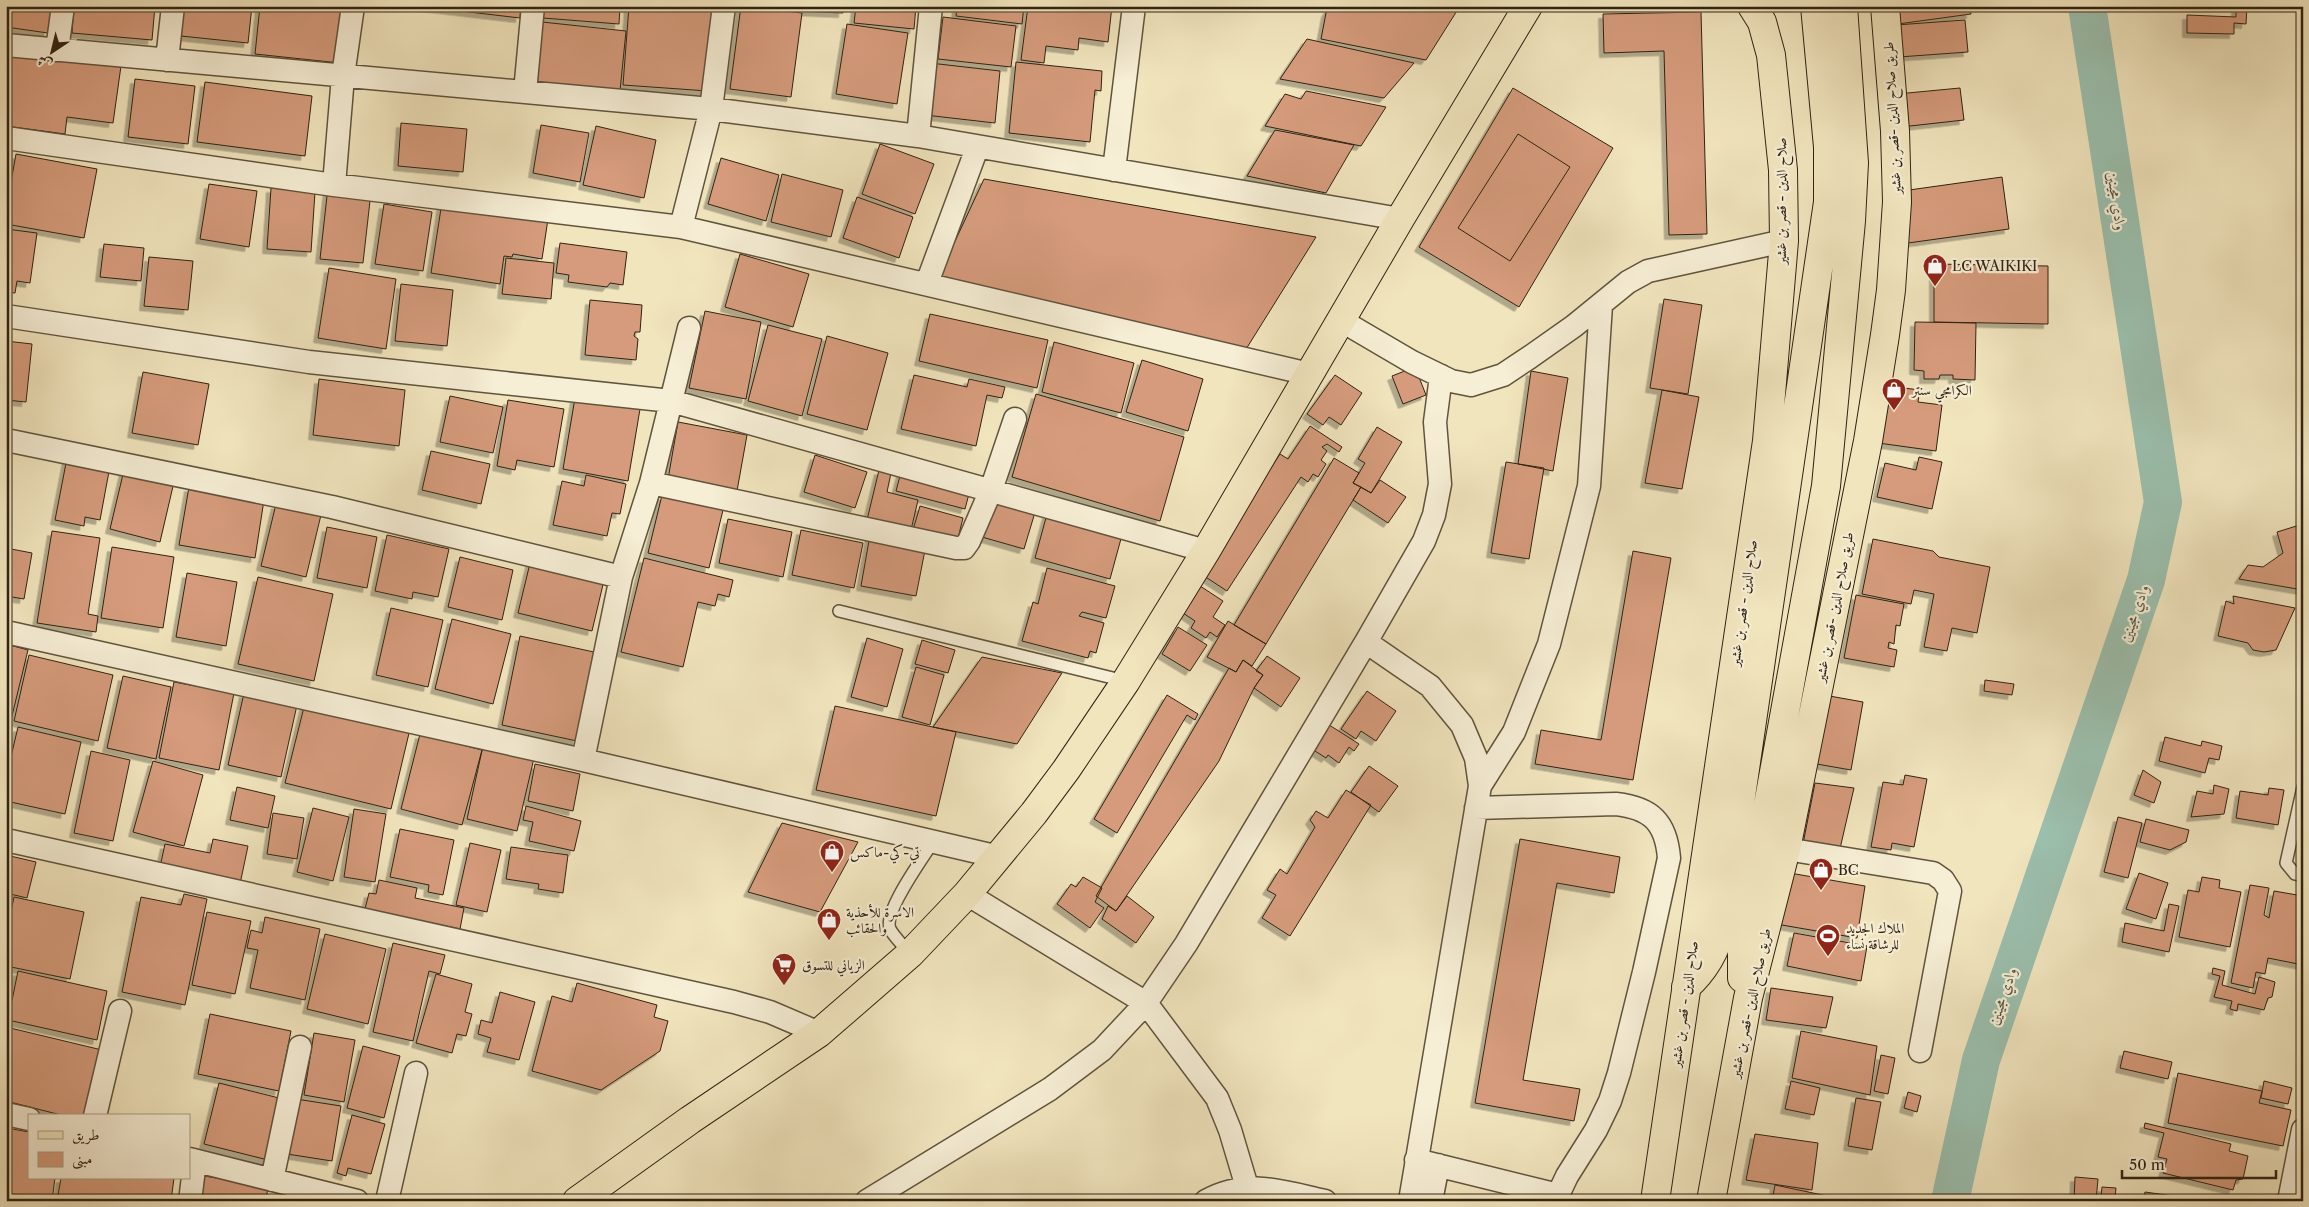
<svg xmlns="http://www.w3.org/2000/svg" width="2309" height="1207" viewBox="0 0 2309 1207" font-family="'Libre Caslon Text',Amiri,serif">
  <defs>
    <filter id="shadow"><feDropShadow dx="-4.5" dy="4.5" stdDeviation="0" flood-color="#0004"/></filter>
  </defs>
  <rect width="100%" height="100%" fill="#f1e5be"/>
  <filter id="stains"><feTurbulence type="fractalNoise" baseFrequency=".004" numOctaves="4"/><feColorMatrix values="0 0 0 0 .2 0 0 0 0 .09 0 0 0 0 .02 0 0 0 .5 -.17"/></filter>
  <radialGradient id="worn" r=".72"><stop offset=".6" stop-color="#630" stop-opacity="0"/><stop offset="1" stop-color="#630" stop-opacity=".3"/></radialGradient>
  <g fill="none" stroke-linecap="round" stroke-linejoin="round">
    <path stroke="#9bbfad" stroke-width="38" d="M1950,1201L1981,1060L2146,580L2163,502L2087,6"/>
  </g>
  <path fill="#d59b7b" stroke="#302312" filter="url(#shadow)" d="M6,6H52L48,33L6,27Z
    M74,6H155L152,40L72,33Z
    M184,6H252L248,43L181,36Z
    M260,6H346L340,63L255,54Z
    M418,6H521L520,18Z
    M544,6H620L619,24L543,18Z
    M629,6H714L708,91L623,85Z
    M741,6L802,13L791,97L730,89Z
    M798,6H843V13L798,11Z
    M856,6H916L914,29L854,23Z
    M957,6H1024L1022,24L956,16Z
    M1028,6H1112L1108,42L1079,38L1078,50L1046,46L1044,63L1021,60Z
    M1330,6H1460L1426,60L1321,39L1326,13Z
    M1895,6H1970L1971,14L1898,24Z
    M2236,6H2247L2246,24L2234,23V34L2187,33V15L2236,17Z
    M1701,12L1707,234L1669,235L1664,51L1604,53L1603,14Z
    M943,17L1016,26L1011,67L938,59Z
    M1965,20L1968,52L1899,57L1896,25Z
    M542,22L626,31L620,91L536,82Z
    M847,24L908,33L897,104L836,94Z
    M1307,39L1414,63L1384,98L1280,79Z
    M6,51L121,66L113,123L67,117L65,134L6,126Z
    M1016,62L1102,71L1101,91L1095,90L1090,142L1009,133Z
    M930,63L1000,71L995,123L925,115Z
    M135,79L195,86L188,144L128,137Z
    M205,82L312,96L305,156L197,142Z
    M1513,88L1613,148L1519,307L1419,247Z
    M1960,88L1964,120L1901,127L1897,94Z
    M1306,91L1386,107L1361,146L1265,126L1285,94L1301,99Z
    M401,123L467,129L463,172L398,166Z
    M541,125L589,133L580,182L533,173Z
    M596,126L656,140L644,198L583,185Z
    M1275,130L1354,145L1326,193L1247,176Z
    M1518,134L1570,167L1510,261L1458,228Z
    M880,144L934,164L915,214L862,194Z
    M16,154L97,169L84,238L6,224V210Z
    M721,158L779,175L766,221L708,204Z
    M782,174L843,190L831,237L771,222Z
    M2002,177L2009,229L1908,243L1902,191Z
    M984,179L1316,237L1243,354L937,280Z
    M209,184L257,191L249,247L200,239Z
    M328,187L371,192L363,263L320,259Z
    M271,188L315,192L311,252L267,249Z
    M857,197L913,217L899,258L843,238Z
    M442,202L548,219L542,259L513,254L512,257L504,256L500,284L431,273Z
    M384,204L432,212L423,271L375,264Z
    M6,229L37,233L30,283L17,281L15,293L6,292Z
    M560,243L627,252L623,285L610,283L607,287L568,282L569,275L556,273Z
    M104,244L144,248L141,281L100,277Z
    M740,254L809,274L793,327L725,307Z
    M149,257L193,261L188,310L144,306Z
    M506,258L554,263L551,299L502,294Z
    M1934,264L2048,266V324L1934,322Z
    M329,268L396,279L386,349L318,338Z
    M401,284L453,290L447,346L395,341Z
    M1664,299L1702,305L1688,394L1650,388Z
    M590,300L642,305L640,332H635L634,336L638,339L636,360L585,355Z
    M705,311L761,322L746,399L689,388Z
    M930,314L1048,340L1037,388L919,361Z
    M1915,322L1976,323L1975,380L1953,379V375H1940L1939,379H1924V371L1914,370Z
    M768,325L822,339L802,416L748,401Z
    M827,336L888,353L867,430L807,414Z
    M6,341L32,344L26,402L6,400Z
    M1054,342L1134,363L1121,413L1042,392Z
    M1142,360L1203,379L1188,431L1126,412Z
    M1415,367L1426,395L1403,404L1392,376Z
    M1531,371L1568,378L1553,471L1518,464Z
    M143,372L209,384L198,445L132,433Z
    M914,375L967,387L969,379L1005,387L1002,398L987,395L976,446L901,429Z
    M1335,375L1362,393L1341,425L1329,417L1323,425L1307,414Z
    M319,379L405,390L399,446L313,435Z
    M1896,387L1920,390L1918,402L1942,405L1936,451L1871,442L1883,396L1895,398Z
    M1662,390L1699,397L1682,489L1645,483Z
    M1036,394L1184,437L1160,521L1012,477Z
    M450,396L503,407L493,453L440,442Z
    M575,398L640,409L628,481L563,469Z
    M508,400L564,409L554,467L517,460L515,470L497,466Z
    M678,422L747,435L737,491L668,479Z
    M1310,426L1342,447L1339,452L1327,444L1322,447L1327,451L1321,460L1326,464L1318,477L1313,474L1308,482L1301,477L1227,591L1201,574L1280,454L1288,459Z
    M1377,427L1402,442L1371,493L1353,483L1365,463L1358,459Z
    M431,451L490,464L481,504L422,490Z
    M815,455L867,472L855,508L804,492Z
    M1919,457L1942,462L1932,509L1877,497L1885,463L1916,470Z
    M67,458L110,466L100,520L85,517L84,526L55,520Z
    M1334,458L1359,473L1353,483L1361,487L1266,644L1234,625Z
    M1506,462L1544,468L1529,559L1491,553Z
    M124,470L174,482L160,542L110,529Z
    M879,470L891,473L887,492L918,500L911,530L867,520Z
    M901,472L970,490L965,509L896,491Z
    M586,475L626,484L620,514L612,513L607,536L553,525L562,481L584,486Z
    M1380,480L1406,497L1388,523L1353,500L1361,487L1371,493Z
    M189,487L264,500L255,558L179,545Z
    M662,495L723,510L709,568L648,553Z
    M995,497L1036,509L1024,549L982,537Z
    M276,504L321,515L306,577L261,566Z
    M920,506L963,518L957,542L913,530Z
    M1047,514L1122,535L1110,579L1035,558Z
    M728,519L792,532L783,577L719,563Z
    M2303,524V590L2239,579L2248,565L2263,567L2283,553L2277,532Z
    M327,527L377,537L367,588L317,578Z
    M801,530L863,543L854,588L792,575Z
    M52,531L100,538L88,614L98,616L96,632L37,623Z
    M387,535L449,549L438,597L413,592L412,599L375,591Z
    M870,535L926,545L916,596L861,586Z
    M1873,539L1933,551L1939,557L1990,567L1977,633L1952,628L1947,651L1924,647L1934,594L1914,590L1911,604L1862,594Z
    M112,547L174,557L163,628L101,618Z
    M6,548L32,553L24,599L6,596Z
    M1633,551L1671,558L1633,780L1535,764L1541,730L1601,740Z
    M460,557L513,570L502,620L448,607Z
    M644,558L733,580L729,597L718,594L715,606L698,602L683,667L621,652Z
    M531,559L605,576L592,631L518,613Z
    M1047,568L1115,586L1106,618L1082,612L1079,616L1104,623L1096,653L1090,651L1088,658L1022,641L1033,602L1038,604Z
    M187,573L237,582L226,646L176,637Z
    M258,577L333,594L314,681L238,664Z
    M1194,582L1223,601L1213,617L1225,625L1217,637L1210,632L1206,638L1191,628L1195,621L1183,613Z
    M1856,595L1904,604L1900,626L1896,625L1894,644L1889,642L1888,648L1897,650L1894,667L1844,658Z
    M2233,596L2295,608L2276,650L2264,652L2253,650L2248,643L2218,636L2226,601L2234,604Z
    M391,608L443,620L428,687L376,675Z
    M452,619L511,634L493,704L435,689Z
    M1228,621L1266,644L1252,666L1243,660L1236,672L1207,657Z
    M1178,627L1207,645L1190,671L1162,654Z
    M520,636L594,652L577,741L502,725Z
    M867,638L903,649L887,707L851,697Z
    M922,640L955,650L948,673L915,664Z
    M6,644L28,650L11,720L6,719Z
    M29,655L113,675L98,741L14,721Z
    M1267,656L1300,678L1281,707L1254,688L1263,675L1256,671Z
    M982,657L1062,673L1017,744L933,727Z
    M1243,660L1263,675L1254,688L1219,761L1116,911L1096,896L1229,668L1236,672Z
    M916,667L944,675L930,725L902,717Z
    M123,676L171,687L156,759L107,748Z
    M1985,680L2014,684L2012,695L1984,691Z
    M174,682L234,693L219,770L159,758Z
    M1367,691L1396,711L1376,741L1361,731L1356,739L1341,729Z
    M244,693L297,705L281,777L228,765Z
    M1167,695L1198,714L1195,720L1187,715L1117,833L1094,819Z
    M1824,695L1863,702L1851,770L1811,763Z
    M305,703L410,729L391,809L285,783Z
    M835,706L956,732L936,816L816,790Z
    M1323,721L1359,744L1354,751L1349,747L1339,763L1328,755L1326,758L1307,746Z
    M18,727L81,742L65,814L6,801V778Z
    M420,734L482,750L462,825L401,809Z
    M2165,737L2201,746L2202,741L2222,746L2219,760L2209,758L2205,773L2159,761Z
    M483,746L534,758L517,831L467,819Z
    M91,751L130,760L113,841L74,833Z
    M153,761L203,775L184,846L133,832Z
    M535,764L580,774L573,811L528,801Z
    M1369,766L1398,786L1379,812L1351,792Z
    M2143,770L2161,782L2154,803L2134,795Z
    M1905,775L1927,779L1914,847L1892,843L1891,850L1871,847L1883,782L1903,785Z
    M1815,783L1854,788L1839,853L1802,849Z
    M2214,785L2229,789L2224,814L2191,817L2197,791L2213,794Z
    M237,787L275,796L268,828L230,820Z
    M2269,788L2284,790L2278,825L2236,818L2240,791L2268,795Z
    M1346,790L1371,805L1290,936L1262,918L1276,895L1267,890L1280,869L1287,874L1315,827L1310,820L1316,811L1328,818Z
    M526,806L581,821L574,851L529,841L533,822L523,820Z
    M313,808L349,817L333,881L297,872Z
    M354,809L386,814L375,882L344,877Z
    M273,813L304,818L297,859L267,854Z
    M2118,817L2142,823L2128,878L2104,872Z
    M2146,819L2189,830L2186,842L2170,850L2140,842Z
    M782,823L858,842L820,912L748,892Z
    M400,829L454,840L443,895L428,892L429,885L390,877Z
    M213,839L248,846L240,884L160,867L165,844L210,853Z
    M1520,839L1620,857L1614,893L1557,883L1523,1080L1580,1089L1574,1121L1475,1103Z
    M470,843L501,850L487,912L456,905Z
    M511,847L568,855L563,893L538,889L539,884L506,879Z
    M6,855L36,862L27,898L6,893Z
    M1784,872L1865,886L1857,938L1776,924Z
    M2139,873L2168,883L2156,919L2126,909Z
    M1083,877L1102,888L1095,902L1104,908L1090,928L1057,904L1071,884L1076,887Z
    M2202,877L2220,880L2219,888L2241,892L2230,947L2179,937L2188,890L2199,892Z
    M379,880L417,888L415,898L464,908L460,929L365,909L369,893L376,894Z
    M2250,885L2269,888L2264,915L2269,918L2274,891L2303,896V965L2268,958L2265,974L2256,972L2253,988L2231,983Z
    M184,894L207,899L185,1005L122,992L141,897L181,905Z
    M1127,896L1154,917L1136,943L1102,919L1108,906L1116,911Z
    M14,897L84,912L70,979L6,966V935Z
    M2169,904L2179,906L2169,952L2122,942L2125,923L2164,931Z
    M207,912L251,921L235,994L192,985Z
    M265,917L320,929L305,1000L250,988L258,950L247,948L251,930L262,933Z
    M1794,933L1867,946L1861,981L1787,966Z
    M325,934L386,949L368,1024L307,1009Z
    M393,943L445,955L440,974L429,971L413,1041L373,1032Z
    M2213,968L2225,971L2222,985L2255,994L2259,977L2275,982L2272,997L2268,998L2264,1010L2238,1004L2237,1011L2230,1009L2232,1001L2214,997L2220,976L2212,974Z
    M18,971L107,991L97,1040L8,1020Z
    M436,974L472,984L465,1012L472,1014L466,1036L457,1034L452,1053L416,1043Z
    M577,983L657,1005L654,1017L668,1021L660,1051L601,1090L532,1071L552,996L572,1002Z
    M1771,988L1833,997L1826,1028L1766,1020Z
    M500,992L535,1002L519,1060L487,1052L491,1038L478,1034L481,1020L492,1023Z
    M210,1014L291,1031L279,1091L198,1074Z
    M6,1027L102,1050L86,1116H65L6,1101Z
    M1801,1031L1877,1046L1870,1095L1792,1078Z
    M314,1033L355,1040L344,1102L304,1095Z
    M363,1046L400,1056L384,1118L347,1108Z
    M2124,1051L2172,1062L2168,1079L2120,1068Z
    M1881,1055L1895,1058L1888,1094L1874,1091Z
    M2178,1073L2262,1091L2259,1103L2291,1110L2283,1146L2168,1123Z
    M1791,1081L1820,1088L1814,1115L1785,1109Z
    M2264,1081L2292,1088L2288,1104L2261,1098Z
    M219,1083L283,1099L268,1160L204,1144Z
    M1908,1092L1921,1096L1917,1112L1904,1108Z
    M1856,1098L1881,1102L1872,1150L1848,1146Z
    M296,1099L341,1106L332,1161L287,1154Z
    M352,1115L385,1124L371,1174L348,1168L346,1176L337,1173Z
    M2145,1123L2231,1144L2229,1151L2248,1156L2243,1179L2236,1180L2233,1190L2163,1173L2167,1159L2158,1157L2164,1133L2144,1128Z
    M7,1128L29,1132V1178H55L52,1201H31L6,1197Z
    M1755,1134L1818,1143L1812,1190L1746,1180Z
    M204,1176L268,1186L266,1201H200Z
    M2075,1177L2098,1179L2096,1201H2074Z
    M61,1178H174L171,1201H57Z
    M1775,1185L1851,1201H1772Z
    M2102,1187L2116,1188L2115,1198L2101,1197Z
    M2145,1192L2181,1197V1201H2132L2133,1196L2144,1198Z"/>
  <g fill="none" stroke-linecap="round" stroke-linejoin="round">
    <defs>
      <path id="service" d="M839,611L1125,681
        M2303,787L2286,863L2295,874L2303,876
        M910,954C904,946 894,937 890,929C883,912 923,858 933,842"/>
      <path id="minor" d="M6,45L711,109L918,136L1400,219
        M57,50L63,6
        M167,60L173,6
        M525,92L533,6
        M918,136L931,6
        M6,138L334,185L681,227L1309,374
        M1114,170L1134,6
        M334,185L343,76L353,6
        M681,227L711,109L724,6
        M927,283L977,148
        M6,316L309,362L671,401L1206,551
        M1342,321L1412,362L1451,381L1471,385L1503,375L1530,357L1574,326L1628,282L1648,271L1784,241
        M6,440L332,507L621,577
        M651,483L956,548H964L969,541L991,490L1015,419
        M6,632L583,760L999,857
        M583,760L621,577L651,483L689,328
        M1480,786L1514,732L1549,644L1589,486L1601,305
        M1476,808L1616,804C1651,808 1666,822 1669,858L1644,972L1619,1073L1610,1101L1596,1130L1567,1176L1558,1195L1560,1201
        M6,840L734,1002L770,1012L819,1033
        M1786,849L1933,873L1943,880L1950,891L1920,1051
        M967,894L1146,1003L1217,1098L1230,1130L1247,1187
        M6,1114L29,1119
        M95,1116L120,1011
        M189,1159L357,1201
        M1416,1160L1558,1195
        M272,1180L300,1047
        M190,1201L195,1161
        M387,1201L416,1073
        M867,1201L1050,1089L1102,1050L1146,1003L1186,944L1366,642
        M1206,1201C1247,1178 1283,1192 1325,1201
        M1410,1201L1480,786L1476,758L1462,725L1430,686L1366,642L1424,541L1434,515L1440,484L1435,422L1441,376
        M1431,1201L1438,1165
        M2289,1201L2303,1130"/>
      <path id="primary" d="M577,1201L690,1120L819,1033L910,954L967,894L1034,813L1066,770L1126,681L1206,551L1400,219L1528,6"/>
      <path id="trunk" d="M1742,978V948L1826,486L1851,221L1854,163L1843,6
        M1686,987C1705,970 1716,951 1722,926L1828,202V147L1815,6
        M1655,1201L1767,441L1784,241L1783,170L1771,55L1762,22L1752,6
        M1711,1201L1748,998L1786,849L1868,441L1885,335L1891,290L1897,202L1895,131L1885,6"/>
    </defs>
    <use href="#service" stroke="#60543d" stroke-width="14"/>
    <use href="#minor" stroke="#60543d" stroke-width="25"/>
    <use href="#primary" stroke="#302312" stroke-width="30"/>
    <use href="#trunk" stroke="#302312" stroke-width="30"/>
    <use href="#service" stroke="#f6eed5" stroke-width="11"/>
    <use href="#minor" stroke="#f6eed5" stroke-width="22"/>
    <use href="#primary" stroke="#f1e5be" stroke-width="28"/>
    <use href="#trunk" stroke="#f1e5be" stroke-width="28"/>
  </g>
  <defs>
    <symbol id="shop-pin" viewBox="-11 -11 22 30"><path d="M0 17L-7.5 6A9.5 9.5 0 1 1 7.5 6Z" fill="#8f2418" stroke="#f6eed5"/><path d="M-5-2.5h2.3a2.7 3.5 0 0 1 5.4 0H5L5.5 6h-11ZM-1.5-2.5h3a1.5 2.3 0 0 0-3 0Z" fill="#fff"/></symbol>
    <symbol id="stadium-pin" viewBox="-11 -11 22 30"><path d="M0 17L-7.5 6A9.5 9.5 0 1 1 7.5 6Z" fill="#8f2418" stroke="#f6eed5"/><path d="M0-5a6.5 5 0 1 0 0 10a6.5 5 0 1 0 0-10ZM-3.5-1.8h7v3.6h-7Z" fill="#fff"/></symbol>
    <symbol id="supermarket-pin" viewBox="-11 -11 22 30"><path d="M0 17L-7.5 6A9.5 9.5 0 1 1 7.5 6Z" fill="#8f2418" stroke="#f6eed5"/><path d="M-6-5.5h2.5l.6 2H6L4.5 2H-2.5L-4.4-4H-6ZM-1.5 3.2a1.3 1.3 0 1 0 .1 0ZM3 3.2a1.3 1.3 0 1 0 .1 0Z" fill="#fff"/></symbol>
  </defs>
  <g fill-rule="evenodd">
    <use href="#shop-pin" x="1921" y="252" width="28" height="38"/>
    <use href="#shop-pin" x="1880" y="376" width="28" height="38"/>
    <use href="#shop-pin" x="818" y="838" width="28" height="38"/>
    <use href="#shop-pin" x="1807" y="856" width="28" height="38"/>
    <use href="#shop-pin" x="815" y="906" width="28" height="38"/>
    <use href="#stadium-pin" x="1814" y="922" width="28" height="38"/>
    <use href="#supermarket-pin" x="770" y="951" width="28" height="38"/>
  </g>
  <g text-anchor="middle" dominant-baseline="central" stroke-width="4.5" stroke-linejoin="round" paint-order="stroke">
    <g font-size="14" fill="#302312" stroke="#f6eed5">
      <text transform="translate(1892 118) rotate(-93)">طريق صلاح الدين -قصر بن غشير</text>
      <text transform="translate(1781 201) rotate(-90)">صلاح الدين - قصر بن غشير</text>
      <text transform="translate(1743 603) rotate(-82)">صلاح الدين - قصر بن غشير</text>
      <text transform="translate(1834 607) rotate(-79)">طريق صلاح الدين -قصر بن غشير</text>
      <text transform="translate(1750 1003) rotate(-78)">طريق صلاح الدين -قصر بن غشير</text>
      <text transform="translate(1684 1004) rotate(-82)">صلاح الدين - قصر بن غشير</text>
    </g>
    <g font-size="14" fill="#302312" stroke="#f6eed5" text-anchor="start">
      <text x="1952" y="266">LC WAIKIKI</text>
      <text x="1912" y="390">الكرامجي سنتر</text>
      <text x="850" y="852">تي-كي-ماكس</text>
      <text x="1838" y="870">BC</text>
      <text x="846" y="912">الاسرة للأحذية<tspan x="846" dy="16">والحقائب</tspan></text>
      <text x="1846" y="928">الملاك الجديد<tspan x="1846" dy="16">للرشاقة نساء</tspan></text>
      <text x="802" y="965">الزياني للتسوق</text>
    </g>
    <g font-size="15" font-style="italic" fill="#505240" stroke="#f6eed5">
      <text transform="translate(2117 201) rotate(81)">وادي مجينين</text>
      <text transform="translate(2134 613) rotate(-71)">وادي مجينين</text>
      <text transform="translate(2002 996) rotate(-71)">وادي مجينين</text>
    </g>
  </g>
  <rect width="2309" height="1207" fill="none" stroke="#f1e5be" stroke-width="25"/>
  <rect x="8" y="8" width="2294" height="1192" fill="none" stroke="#302312" stroke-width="2.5"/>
  <rect x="12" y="12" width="2284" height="1182" fill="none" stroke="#302312"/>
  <rect x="28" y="1114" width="162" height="65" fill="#f6eed5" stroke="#a79d87"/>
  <rect x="38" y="1131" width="25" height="8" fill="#f1e5be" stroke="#a79d87"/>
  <text x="72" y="1140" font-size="15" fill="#302312">طريق</text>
  <rect x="38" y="1152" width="25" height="15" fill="#d59b7b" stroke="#a79d87"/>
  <text x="72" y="1164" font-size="15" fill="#302312">مبنى</text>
  <g transform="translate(52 52) rotate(215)" stroke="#f6eed5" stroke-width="4" paint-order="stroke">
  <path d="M0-4L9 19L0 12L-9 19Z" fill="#302312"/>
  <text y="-8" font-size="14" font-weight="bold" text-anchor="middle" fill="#302312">ش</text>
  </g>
  <path d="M2122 1170v8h154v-8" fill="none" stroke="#302312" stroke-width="2.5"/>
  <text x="2129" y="1170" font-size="15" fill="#302312" stroke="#f6eed5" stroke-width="4" paint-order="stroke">50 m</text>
  <rect width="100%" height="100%" filter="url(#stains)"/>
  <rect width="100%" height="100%" fill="url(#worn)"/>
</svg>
